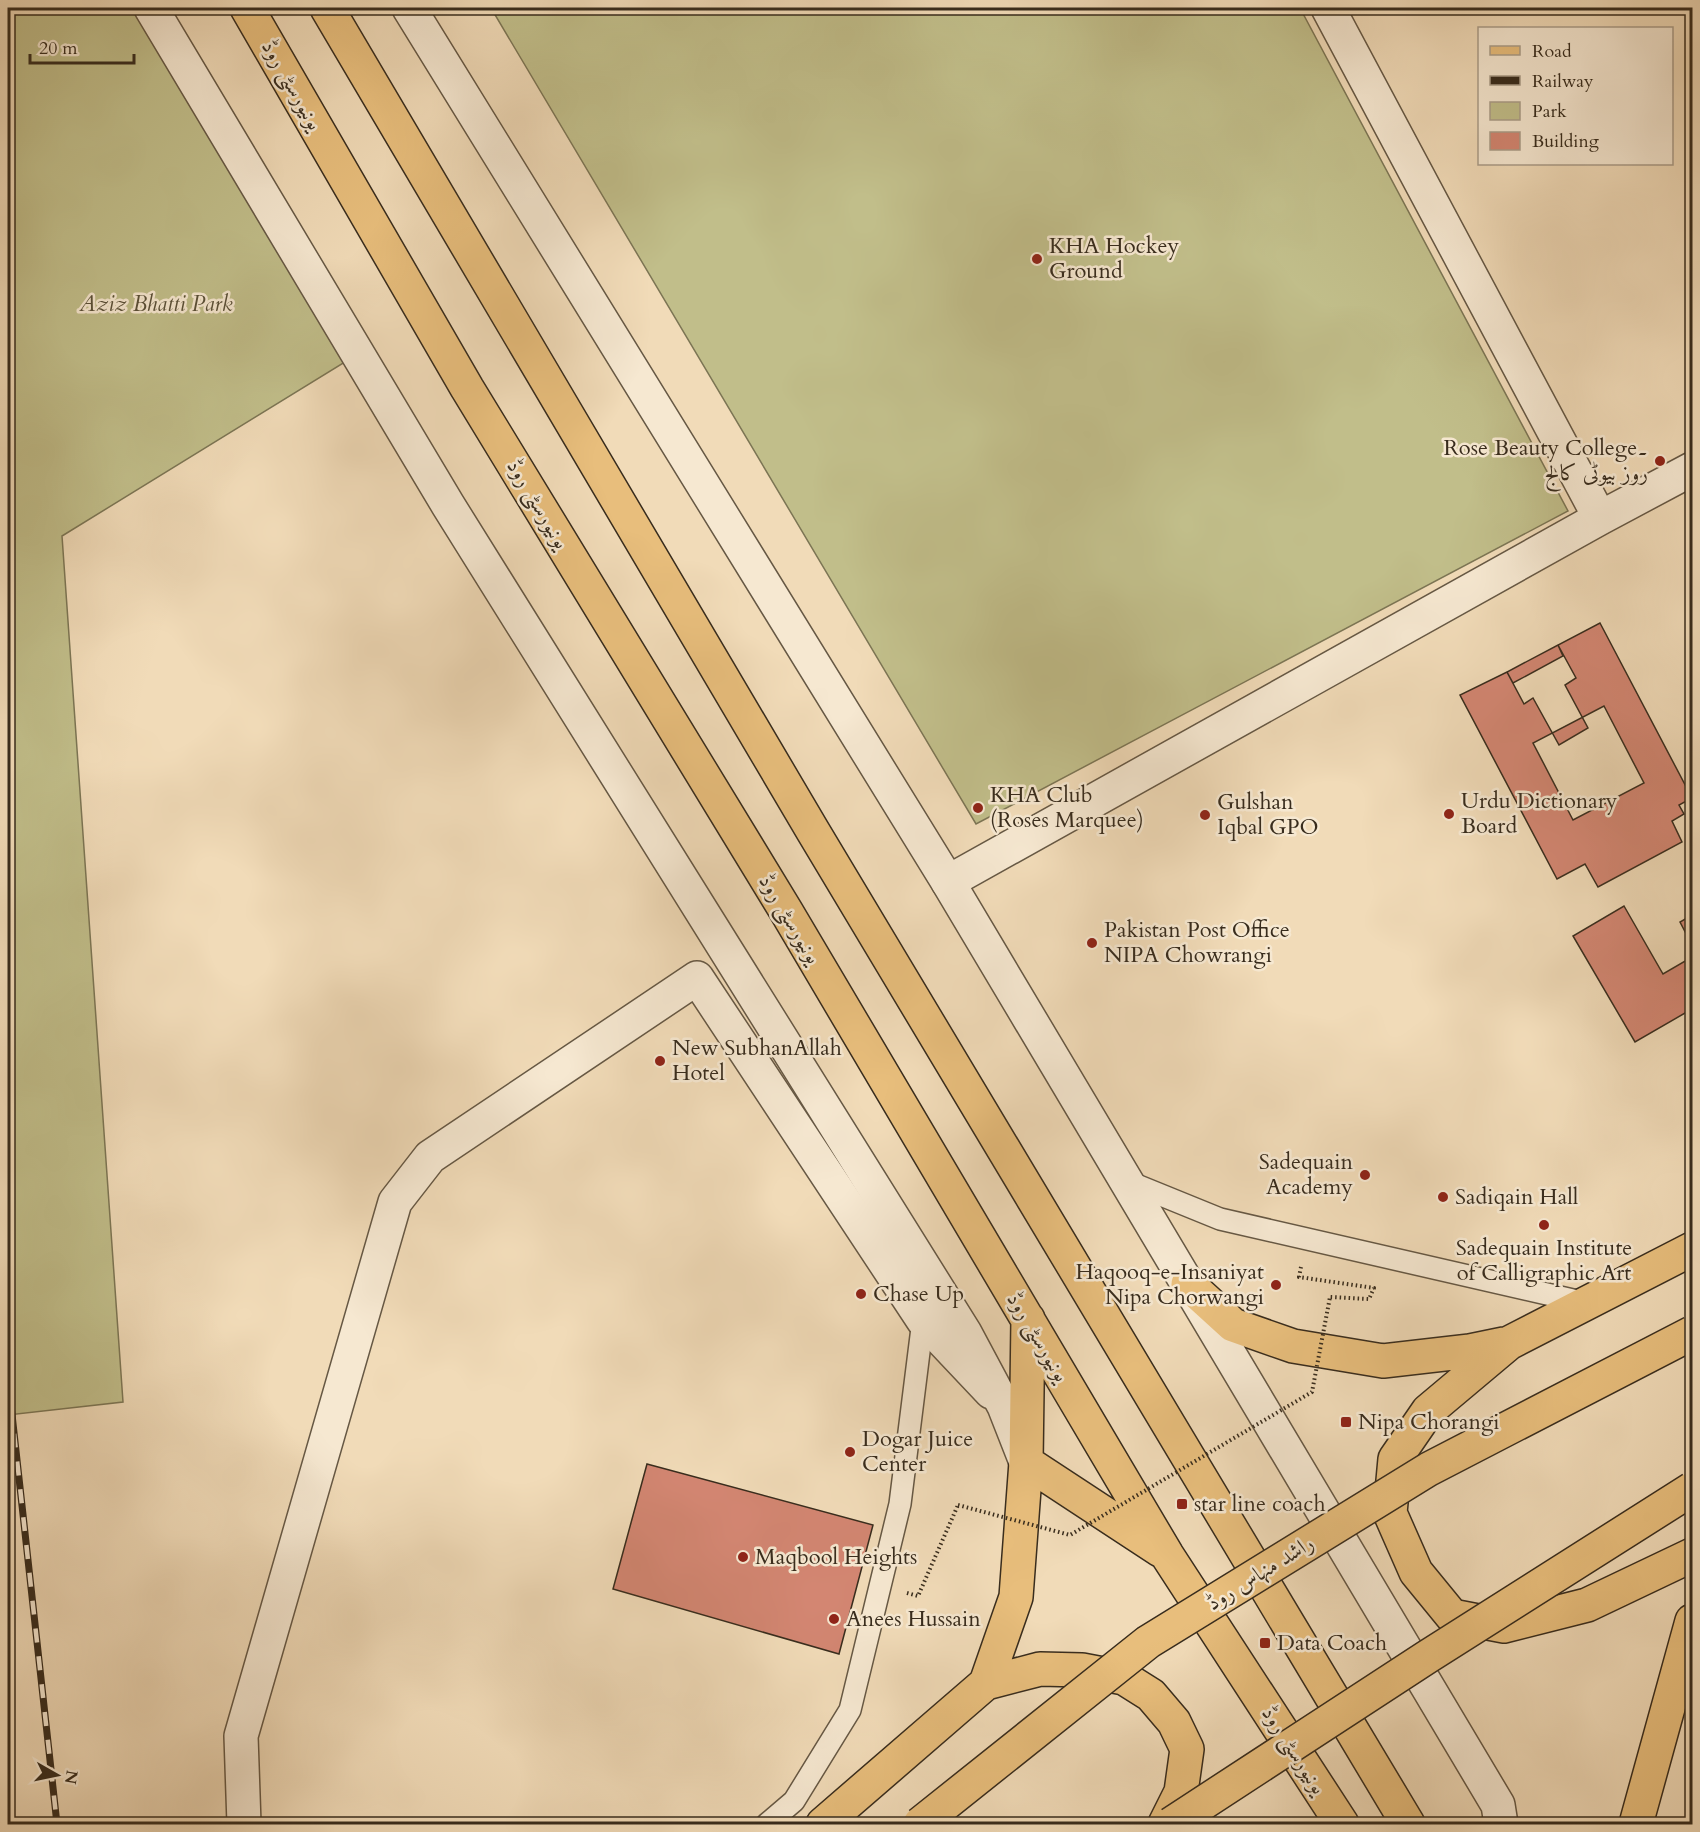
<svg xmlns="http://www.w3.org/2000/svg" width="1700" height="1832" viewBox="0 0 1700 1832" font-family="Cardo,Amiri,serif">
  <rect width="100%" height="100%" fill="#f1dbb8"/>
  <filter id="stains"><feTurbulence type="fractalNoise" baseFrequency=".00333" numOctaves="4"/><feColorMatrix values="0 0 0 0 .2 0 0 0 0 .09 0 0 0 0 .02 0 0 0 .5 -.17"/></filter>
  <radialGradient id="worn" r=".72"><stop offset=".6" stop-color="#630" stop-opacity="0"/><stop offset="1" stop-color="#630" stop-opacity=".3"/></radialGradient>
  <path fill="#c1be8a" stroke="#7c7554" stroke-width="1.5" d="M8,8H153L358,354L62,536L123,1402L8,1415Z
    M491,8H1300L1568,511L976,824Z"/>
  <path fill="#d38672" stroke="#382c1d" stroke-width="1.5" fill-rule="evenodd" d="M1600,623L1692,798L1679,805L1684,814L1672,821L1682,842L1598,887L1585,864L1557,879L1460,695L1507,672L1513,683L1563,656L1558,645ZM1604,706L1644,783L1573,820L1533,743Z
    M1558,645L1576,678L1565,685L1588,728L1559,745L1533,698L1524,704L1507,672Z
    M1624,906L1663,974L1692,957V1009L1635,1042L1573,936Z
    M1692,915V945L1680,922Z
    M647,1464L873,1525L839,1654L613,1589Z"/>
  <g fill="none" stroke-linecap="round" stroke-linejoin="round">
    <defs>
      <path id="service" d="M1129,1182L1220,1219L1586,1303
        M767,1824L794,1801L850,1710L900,1504L923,1320"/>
      <path id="minor" d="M1328,8L1600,518
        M948,882L1600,518L1692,469
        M244,1824L241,1736L395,1202L430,1157L697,978L923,1320L991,1392"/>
      <path id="tertiary" d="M151,8L448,505L965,1333L1004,1406L1026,1462
        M409,8L948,882L1498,1805L1501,1824"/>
      <path id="primary" d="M247,8L467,388L786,911L1167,1555L1342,1824
        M327,8C684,615 1043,1222 1408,1824
        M1692,1249L1509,1343L1428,1411L1395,1459L1390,1513L1416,1572L1452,1616L1504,1626L1587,1605L1692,1555
        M1188,1284L1233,1325L1293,1346L1383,1361L1470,1351L1504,1344
        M1026,1462L1160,1550
        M986,1683L1016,1597L1026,1462L1028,1319
        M823,1824L986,1683L1040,1669L1082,1670L1124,1678L1151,1695L1174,1722L1187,1749L1181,1792L1165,1824
        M1636,1824L1692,1621"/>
    </defs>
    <use href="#service" stroke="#665844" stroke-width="24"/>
    <use href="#minor" stroke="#665844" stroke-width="36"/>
    <use href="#tertiary" stroke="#665844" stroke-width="36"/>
    <use href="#primary" stroke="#382c1d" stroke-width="36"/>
    <path stroke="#382c1d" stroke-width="4" stroke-dasharray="1.5 3" stroke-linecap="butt" d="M1301,1267L1299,1277L1374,1288L1369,1299L1330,1297
      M907,1593L918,1596L958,1505"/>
    <use href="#service" stroke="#f6e8d1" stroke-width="21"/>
    <use href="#minor" stroke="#f6e8d1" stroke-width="33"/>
    <use href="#tertiary" stroke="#f6e8d1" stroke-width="33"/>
    <use href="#primary" stroke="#e8be7c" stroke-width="33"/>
    <defs>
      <path id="rail" d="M8,1378L57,1824"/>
    </defs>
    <use href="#rail" stroke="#382c1d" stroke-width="7"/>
    <use href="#rail" stroke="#f6e8d1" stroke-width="4.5" stroke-dasharray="14" stroke-linecap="butt"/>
    <defs>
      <path id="primary-bridge" d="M920,1824L1148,1642L1429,1469L1692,1333
        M1171,1824L1427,1657L1692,1489"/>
    </defs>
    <use href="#primary-bridge" stroke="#382c1d" stroke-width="36" stroke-linecap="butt"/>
    <path stroke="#382c1d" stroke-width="4" stroke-dasharray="1.5 3" stroke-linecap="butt" d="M958,1505L1070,1535L1312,1392L1330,1297"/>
    <use href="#primary-bridge" stroke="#e8be7c" stroke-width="33"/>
  </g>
  <g fill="#8f2418" stroke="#f6e8d1" stroke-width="2">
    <circle cx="1037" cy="259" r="6"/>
    <circle cx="1660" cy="461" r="6"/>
    <circle cx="978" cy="808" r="6"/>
    <circle cx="1449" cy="814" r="6"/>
    <circle cx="1205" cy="815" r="6"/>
    <circle cx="1092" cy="943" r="6"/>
    <circle cx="660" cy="1061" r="6"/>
    <circle cx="1365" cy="1175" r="6"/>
    <circle cx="1443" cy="1197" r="6"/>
    <circle cx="1544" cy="1225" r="6"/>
    <circle cx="1276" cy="1285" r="6"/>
    <circle cx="861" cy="1294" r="6"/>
    <rect x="1340" y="1416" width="12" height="12" rx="3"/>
    <circle cx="850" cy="1452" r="6"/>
    <rect x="1176" y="1498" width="12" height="12" rx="3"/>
    <circle cx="743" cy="1557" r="6"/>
    <circle cx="834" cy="1619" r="6"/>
    <rect x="1259" y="1637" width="12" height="12" rx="3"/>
  </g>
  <g text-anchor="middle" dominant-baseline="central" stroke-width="5" stroke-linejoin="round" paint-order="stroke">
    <g font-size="22" fill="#382c1d" stroke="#f6e8d1">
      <text transform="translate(292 85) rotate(60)">یونیورسٹی روڈ</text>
      <text transform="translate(538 504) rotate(59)">یونیورسٹی روڈ</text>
      <text transform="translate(790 919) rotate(59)">یونیورسٹی روڈ</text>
      <text transform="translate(1038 1337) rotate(59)">یونیورسٹی روڈ</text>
      <text transform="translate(1260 1573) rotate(-32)">راشد منہاس روڈ</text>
      <text transform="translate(1294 1750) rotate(57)">یونیورسٹی روڈ</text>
    </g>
    <g font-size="22" fill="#382c1d" stroke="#f6e8d1" text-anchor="start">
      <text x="1049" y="246">KHA Hockey<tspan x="1049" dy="25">Ground</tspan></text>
      <text x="1648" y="448" text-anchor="end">Rose Beauty College۔<tspan x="1648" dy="25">روز بیوٹی کالج</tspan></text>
      <text x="990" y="795">KHA Club<tspan x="990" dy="25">(Roses Marquee)</tspan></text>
      <text x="1461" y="801">Urdu Dictionary<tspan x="1461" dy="25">Board</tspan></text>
      <text x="1217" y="802">Gulshan<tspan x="1217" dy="25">Iqbal GPO</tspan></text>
      <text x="1104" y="930">Pakistan Post Office<tspan x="1104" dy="25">NIPA Chowrangi</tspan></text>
      <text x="672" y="1048">New SubhanAllah<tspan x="672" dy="25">Hotel</tspan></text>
      <text x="1353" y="1162" text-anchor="end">Sadequain<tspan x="1353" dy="25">Academy</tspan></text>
      <text x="1455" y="1197">Sadiqain Hall</text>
      <text x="1544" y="1248" text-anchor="middle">Sadequain Institute<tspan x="1544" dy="25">of Calligraphic Art</tspan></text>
      <text x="1264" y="1272" text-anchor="end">Haqooq-e-Insaniyat<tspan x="1264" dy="25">Nipa Chorwangi</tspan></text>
      <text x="873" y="1294">Chase Up</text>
      <text x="1358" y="1422">Nipa Chorangi</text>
      <text x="862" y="1439">Dogar Juice<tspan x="862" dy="25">Center</tspan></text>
      <text x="1194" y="1504">star line coach</text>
      <text x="755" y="1557">Maqbool Heights</text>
      <text x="846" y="1619">Anees Hussain</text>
      <text x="1277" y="1643">Data Coach</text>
    </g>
    <g font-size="22" font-style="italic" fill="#5a5038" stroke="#f6e8d1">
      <text x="156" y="304">Aziz Bhatti Park</text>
    </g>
  </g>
  <rect width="1700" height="1832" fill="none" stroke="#f1dbb8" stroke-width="30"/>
  <rect x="9" y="9" width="1682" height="1814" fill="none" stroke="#382c1d" stroke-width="3"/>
  <rect x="15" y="15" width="1670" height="1802" fill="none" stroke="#382c1d" stroke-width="1.5"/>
  <rect x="1478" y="27" width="195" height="138" fill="#f6e8d1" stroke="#aa9d89" stroke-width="1.5"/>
  <rect x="1490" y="46" width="30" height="9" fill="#e8be7c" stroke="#aa9d89" stroke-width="1.5"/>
  <text x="1532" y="57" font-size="18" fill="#382c1d">Road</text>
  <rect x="1490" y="76" width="30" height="9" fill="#382c1d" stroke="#aa9d89" stroke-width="1.5"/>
  <text x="1532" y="87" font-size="18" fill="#382c1d">Railway</text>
  <rect x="1490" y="102" width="30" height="18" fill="#c1be8a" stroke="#aa9d89" stroke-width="1.5"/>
  <text x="1532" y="117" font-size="18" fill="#382c1d">Park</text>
  <rect x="1490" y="132" width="30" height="18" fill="#d38672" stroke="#aa9d89" stroke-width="1.5"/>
  <text x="1532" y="147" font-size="18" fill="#382c1d">Building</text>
  <g transform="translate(57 1775) rotate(99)" stroke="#f6e8d1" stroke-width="4.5" paint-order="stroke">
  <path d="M0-4.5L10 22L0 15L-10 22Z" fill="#382c1d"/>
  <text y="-9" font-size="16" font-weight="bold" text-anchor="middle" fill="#382c1d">N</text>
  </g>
  <path d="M30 54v9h104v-9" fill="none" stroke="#382c1d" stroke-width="3"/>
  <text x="39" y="54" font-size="18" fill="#382c1d" stroke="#f6e8d1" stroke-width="4.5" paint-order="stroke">20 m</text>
  <rect width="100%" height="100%" filter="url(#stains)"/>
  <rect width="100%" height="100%" fill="url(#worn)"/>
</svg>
